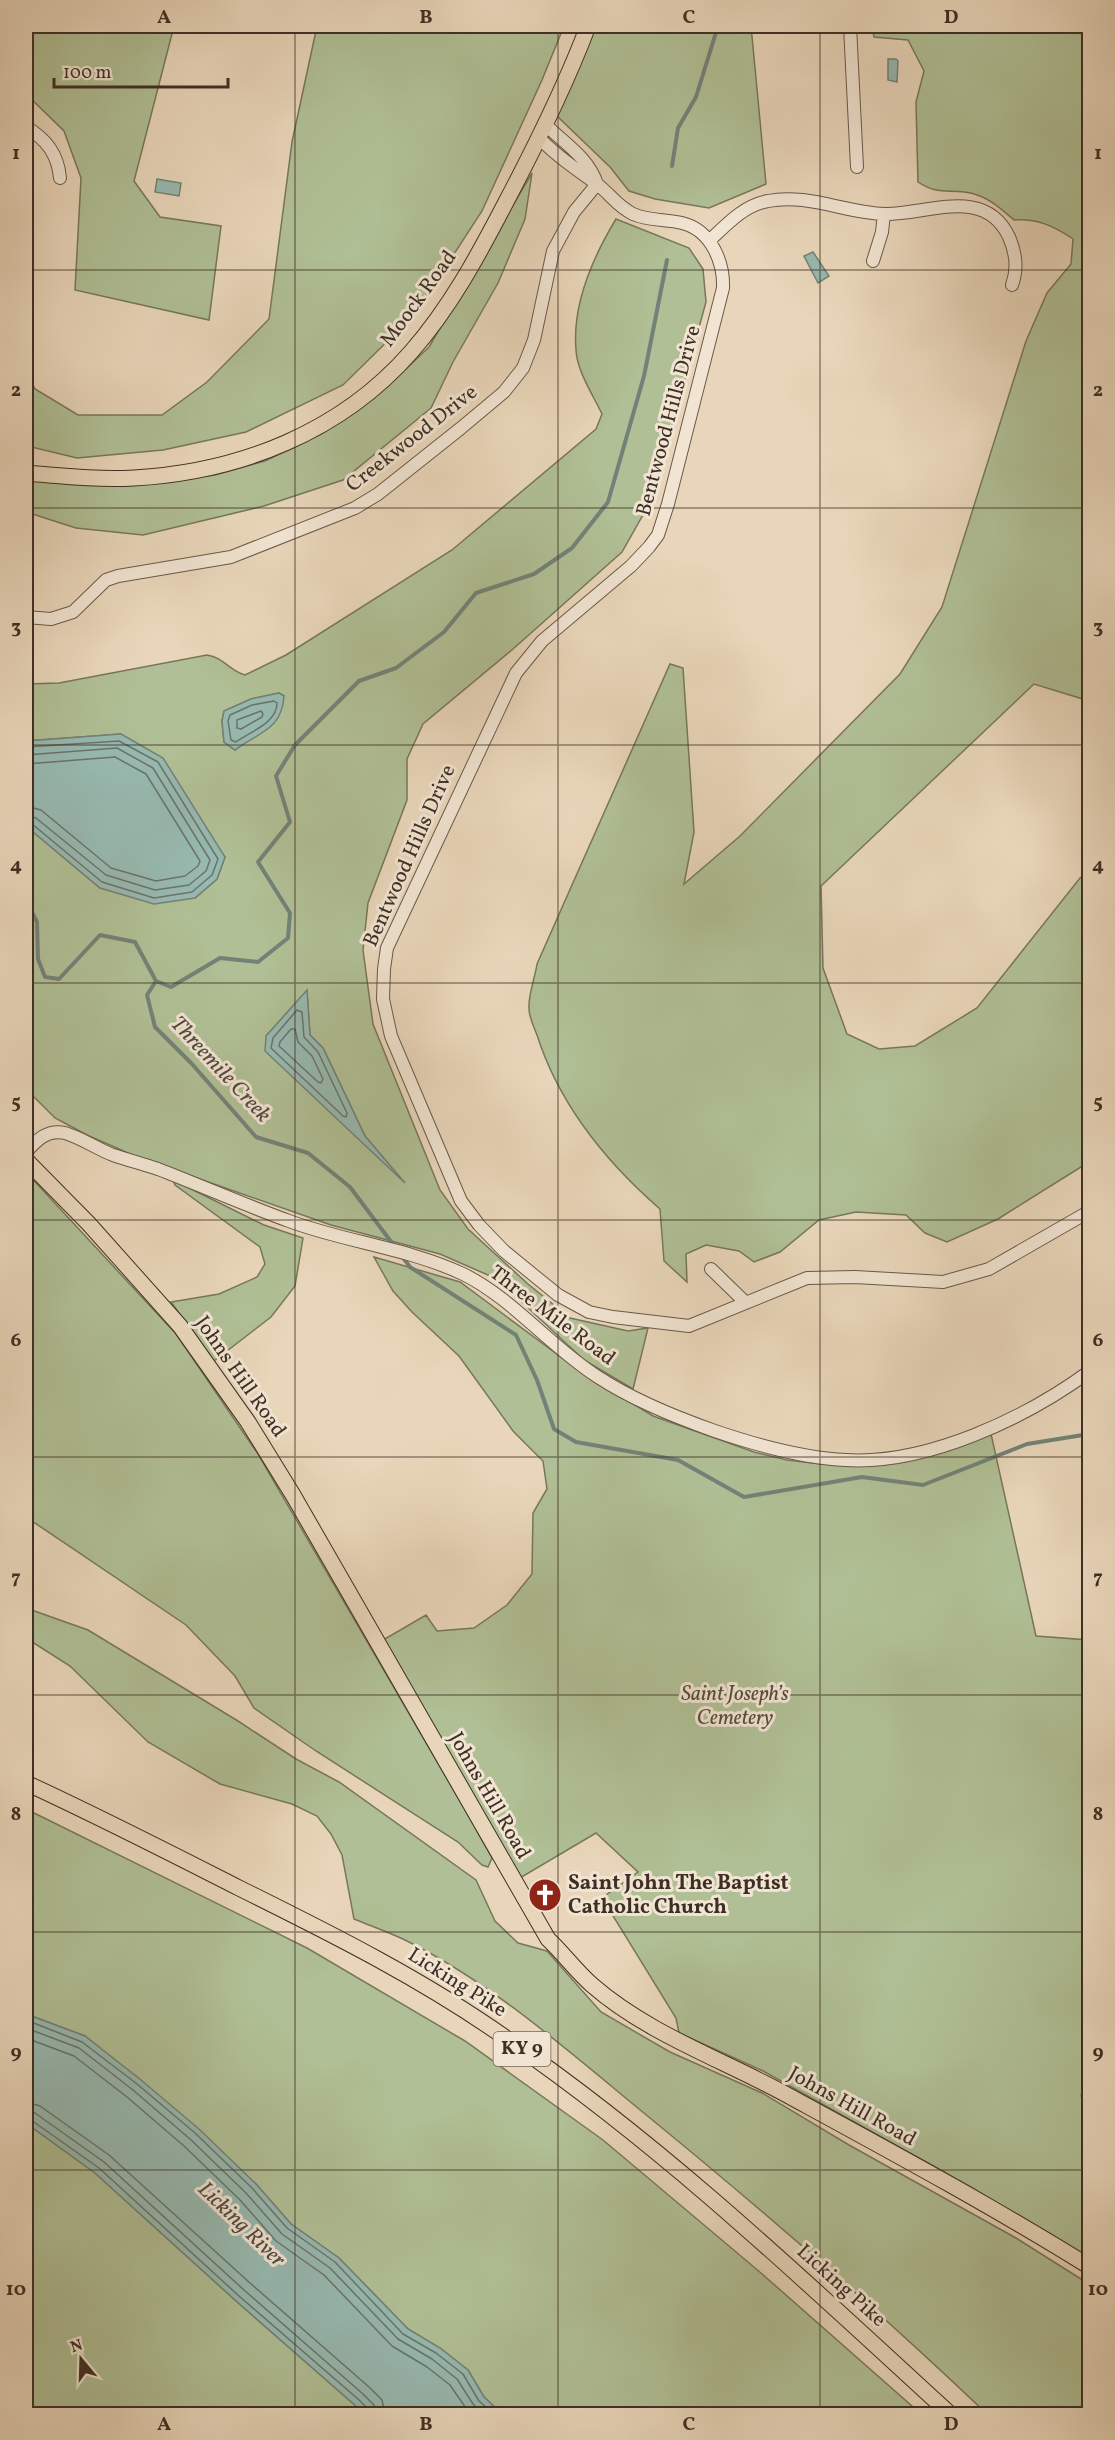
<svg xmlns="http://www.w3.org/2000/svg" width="1115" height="2440" viewBox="0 0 1115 2440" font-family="Vollkorn,serif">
  <rect width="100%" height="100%" fill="#e9d6ba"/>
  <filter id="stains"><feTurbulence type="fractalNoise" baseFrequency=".00333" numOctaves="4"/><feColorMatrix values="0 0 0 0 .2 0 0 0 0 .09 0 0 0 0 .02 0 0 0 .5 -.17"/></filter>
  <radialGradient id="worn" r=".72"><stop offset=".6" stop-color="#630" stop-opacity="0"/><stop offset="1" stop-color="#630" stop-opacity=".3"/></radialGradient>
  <path fill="#b0bf95" stroke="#77775c" stroke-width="1.5" fill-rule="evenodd" d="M26,26H174L134,181L160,217L221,226L209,320L75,290L81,178L64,131L26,94Z
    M317,26H564L542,80L482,211L415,314L343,385L246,432L163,450L77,458L27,446L26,371L35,389L78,415H162L207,382L269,319L292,142Z
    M595,26H751L766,184L709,208L655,199L629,191L610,167L557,116Z
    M872,26H1089V704L1086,700L1034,684L821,886L823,968L847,1034L879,1049L915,1046L977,1008L1080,878L1089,872V1162L998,1219L947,1242L925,1233L906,1215L856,1212L819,1220L780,1252L754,1262L739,1251L706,1245L686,1254L687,1282L664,1261L660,1209C606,1162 559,1104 537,1035C534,1027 529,1017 529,1009C528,995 535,978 537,964L670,664L683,668L694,832L684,884L740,836L900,674L942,607L1026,341L1047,293L1071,264L1073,239C1054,226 1036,218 1014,220C999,207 985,194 964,192C945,190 936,194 918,182L916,102L924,71L908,40L874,37Z
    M532,173L525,219L498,283L453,362L431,408L343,480L264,506L143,535L76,528L26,512V480L150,483L215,475L265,461L323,433L387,387L429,347Z
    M616,219L689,248L703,269L706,302L652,499L622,552L513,649L423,724L407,759V800L368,903L363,950L373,1024L440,1190L468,1229L528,1284L570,1318L628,1331L648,1328L633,1389L584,1360L497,1279L440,1254L331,1225L137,1157L87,1135L55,1118L26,1089V826L100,888L195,898L217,879L225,857L121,734L26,741V684L59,683L207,655C225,658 228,670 245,675L286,655L452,550L596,429L602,414C593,395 577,371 576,350C572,304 593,257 616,219ZM279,693L284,696L246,742L235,750L224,742L222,721L224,711L251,699ZM307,991L310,1035L323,1048L365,1136L400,1178L266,1036Z
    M26,1172L176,1334L258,1454L468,1815L492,1858L488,1867L482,1865L458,1842L316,1751L254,1708L235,1676L186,1625L26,1517Z
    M173,1180L264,1225L303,1238L295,1286L271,1317L214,1361L171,1302L219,1294L257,1277L265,1264L260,1247L175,1185Z
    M374,1257L460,1282L581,1372L653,1416L754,1452L787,1460L821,1464H889L991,1434L1036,1636L1089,1640L1090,2069L1081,2096L1089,2101V2258L971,2187L763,2071L679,2033L676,2018L602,1898L638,1872L596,1833L520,1878L383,1640L426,1615L437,1631L474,1628L507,1605L532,1574L533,1513L547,1489L543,1461L513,1431L459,1356L412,1312L393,1291Z
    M26,1608L88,1630L238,1721L296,1759L339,1782L476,1880L495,1921L518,1943L547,1951L601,2012L670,2052L762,2093L849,2145L1016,2238L1089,2284V2414H987C879,2311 766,2213 650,2118C574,2056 493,1983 405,1940C388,1932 371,1926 354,1919L342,1855L331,1834L317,1816L292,1804L220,1784L148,1742L70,1666L26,1638Z
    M26,1809L307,1948L465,2041L603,2140L761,2273L921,2414H502L484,2397L468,2370L440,2348L408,2329L339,2258L291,2224L256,2184L85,2036L26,2014Z
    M26,2123L95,2173L235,2300L365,2414H26Z"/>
  <path fill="#97b9b0" stroke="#738278" stroke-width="1.5" d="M888,59H896L898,61L897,82L888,80Z
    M157,179L181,183L179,196L155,192Z
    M813,252L829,276L818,283L804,256Z
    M279,693L284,696C282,730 259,732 235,750L224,742L222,721L224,711L251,699Z
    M121,734L163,758L225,857L217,879L195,898L154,904L100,888L26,826V741Z
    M307,990L310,1035L323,1048L365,1136L405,1183L265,1051L266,1036Z
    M26,2014L85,2036L141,2080L199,2129L256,2184L291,2224L339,2258L408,2329L440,2348L468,2370L484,2397L502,2414H365L235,2300L95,2173L26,2123Z"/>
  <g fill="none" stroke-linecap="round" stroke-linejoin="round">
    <path stroke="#6a746a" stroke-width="1.5" d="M274,701L277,703C277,723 251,731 236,742L231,740L228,721L230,715L252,705Z
      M261,711L263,714L262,717L241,729L237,728V720Z
      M26,747L119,741L158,762L218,859L212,875L192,892L154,898L102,882L32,824L26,822
      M26,755L117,748L153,768L210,860L206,871L189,885L155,890L106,875L36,818L26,815
      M26,764L115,757L146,774L200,861L198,866L185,876L156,881L111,868L41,810L26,806
      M297,1010L302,1012L304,1037L318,1052L347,1113L346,1117L343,1116L271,1048L273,1038Z
      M291,1029H295L298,1042L312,1056L323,1079L321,1083L318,1082L279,1046L280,1042Z
      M26,2020L82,2042L137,2084L195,2133L252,2188L287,2228L335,2262L403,2334L436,2353L463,2374L479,2401L494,2414
      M26,2028L79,2048L133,2090L190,2139L246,2193L282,2234L330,2268L398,2339L432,2359L457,2379L473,2404L483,2414
      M26,2038L74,2056L127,2097L184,2146L240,2200L276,2241L324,2275L392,2346L427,2367L450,2385L470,2414
      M26,2102L40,2106L109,2155L250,2283L369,2387L382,2400L385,2414
      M26,2111L35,2113L104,2162L244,2290L363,2394L374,2405L376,2414
      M26,2119L31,2120L99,2168L239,2296L358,2399L367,2408L369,2414"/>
    <path stroke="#738278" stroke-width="4" d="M672,166L678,128L696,97L718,26
      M26,912H32L37,922L38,959L45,977L59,979L100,935L135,942L156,981L147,995L155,1027L192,1064L256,1137L308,1153L350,1187L395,1247
      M156,981L171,987L220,958L258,962L288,938L290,913L258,862L290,822L276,776L295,745L359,681L396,668L444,632L476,593L534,574L572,548L608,502L644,376L667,260
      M401,1255L410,1267L516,1335L537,1380L554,1429L576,1442L678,1460L744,1497L862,1477L923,1485L1027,1444L1083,1435L1090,1429"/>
    <defs>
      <path id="minor" d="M850,26L857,167
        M546,125C565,144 588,157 597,184
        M26,127C46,139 58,154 60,178
        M539,138C557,156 577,170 597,184C609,193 618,207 633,214C648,221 666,219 682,223C711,230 724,262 723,288L668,504L658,535L649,547L631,566L542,641L516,673L387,948L384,969L383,999L391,1036L461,1201L479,1225L504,1251L558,1295L589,1312L613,1317L689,1326L807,1278L855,1277L943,1282L989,1269L1090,1211
        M709,241C726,225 744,205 768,201C807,193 846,213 885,214C926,215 985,185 1009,237C1016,253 1018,269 1012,285
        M873,261L882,232L884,214
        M26,617L51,619L73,612L106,580L118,576L231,557L355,508L378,494L461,428L504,392L523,368L534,340L553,251L574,212L597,184
        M26,1152C37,1140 47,1129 65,1133C82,1138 97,1149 113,1155C128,1160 143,1164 158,1169C202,1186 245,1205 289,1221C345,1242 408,1248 463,1274C512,1298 551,1347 598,1377C633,1400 675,1417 715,1431C756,1445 802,1458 846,1460C927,1465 1026,1418 1090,1371
        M711,1269L746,1303"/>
      <path id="major" d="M26,473C62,476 98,480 134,478C240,472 341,432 411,352C450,308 479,254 506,202C536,145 565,87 588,26
        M26,1160L89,1224L180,1326L248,1422L293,1495L548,1939C563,1953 576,1971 592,1985C648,2034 724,2060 789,2096C890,2151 992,2206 1090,2267
        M26,1783C98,1816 168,1852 239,1888C332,1934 426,1981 510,2041C669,2151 808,2284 950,2414"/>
    </defs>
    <use href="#minor" stroke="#69594a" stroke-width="14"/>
    <use href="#major" stroke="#3e2f24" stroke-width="17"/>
    <use href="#minor" stroke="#f1e4d2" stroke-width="12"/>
    <use href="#major" stroke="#e9d6ba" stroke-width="15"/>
  </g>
  <path fill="none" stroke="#3e2f24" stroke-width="1.5" stroke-opacity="0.55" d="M295,26V2414M558,26V2414M820,26V2414M26,270H1090M26,508H1090M26,745H1090M26,983H1090M26,1220H1090M26,1457H1090M26,1695H1090M26,1932H1090M26,2170H1090"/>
  <defs>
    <symbol id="church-disc" viewBox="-11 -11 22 22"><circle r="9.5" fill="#8f2418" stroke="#f1e4d2"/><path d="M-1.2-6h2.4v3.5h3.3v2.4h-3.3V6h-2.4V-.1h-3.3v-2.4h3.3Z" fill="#fff"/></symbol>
  </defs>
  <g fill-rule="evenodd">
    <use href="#church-disc" x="526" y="1876" width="38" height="38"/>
  </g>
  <g text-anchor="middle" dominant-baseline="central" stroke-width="6" stroke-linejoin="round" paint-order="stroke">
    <rect fill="#f1e4d2" stroke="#746558" stroke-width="1.5" x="493.5" y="2032" width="57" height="34" rx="4.5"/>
    <g font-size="20" font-weight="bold" fill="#3e2f24">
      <text x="522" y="2049">KY 9</text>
    </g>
    <g font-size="21" fill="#3e2f24" stroke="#f1e4d2">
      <text transform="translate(419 299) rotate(-54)">Moock Road</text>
      <text transform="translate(669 421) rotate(-75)">Bentwood Hills Drive</text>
      <text transform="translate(412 439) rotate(-38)">Creekwood Drive</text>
      <text transform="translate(410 856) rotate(-66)">Bentwood Hills Drive</text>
      <text transform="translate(552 1316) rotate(37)">Three Mile Road</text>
      <text transform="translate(240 1377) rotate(55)">Johns Hill Road</text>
      <text transform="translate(489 1796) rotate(60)">Johns Hill Road</text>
      <text transform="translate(457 1983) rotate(32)">Licking Pike</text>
      <text transform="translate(852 2107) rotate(29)">Johns Hill Road</text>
      <text transform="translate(841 2286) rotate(42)">Licking Pike</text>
    </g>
    <g font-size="21" font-style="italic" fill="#554c3b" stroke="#f1e4d2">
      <text x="735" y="1694">Saint Joseph’s<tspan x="735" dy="24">Cemetery</tspan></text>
    </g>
    <g font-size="21" font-weight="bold" fill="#3e2f24" stroke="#f1e4d2" text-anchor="start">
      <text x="568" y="1883">Saint John The Baptist<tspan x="568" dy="24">Catholic Church</tspan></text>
    </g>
    <g font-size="22" font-style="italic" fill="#504b40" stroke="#f1e4d2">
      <text transform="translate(220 1070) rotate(47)">Threemile Creek</text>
      <text transform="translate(241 2225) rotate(44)">Licking River</text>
    </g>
  </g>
  <rect width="1115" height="2440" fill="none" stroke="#e9d6ba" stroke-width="66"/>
  <g transform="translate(81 2359) rotate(341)" stroke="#f1e4d2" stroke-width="4.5" paint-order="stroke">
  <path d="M0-4.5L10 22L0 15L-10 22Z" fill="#3e2f24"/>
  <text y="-9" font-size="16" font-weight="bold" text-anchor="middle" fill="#3e2f24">N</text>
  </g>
  <path d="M54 78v9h174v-9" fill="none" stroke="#3e2f24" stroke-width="3"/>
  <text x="63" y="78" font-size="18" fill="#3e2f24" stroke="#f1e4d2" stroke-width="4.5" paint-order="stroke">100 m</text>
  <rect x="33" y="33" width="1049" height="2374" fill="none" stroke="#3e2f24" stroke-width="2"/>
  <g font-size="20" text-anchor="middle" font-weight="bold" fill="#3e2f24">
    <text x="164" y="23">A</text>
    <text x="426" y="23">B</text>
    <text x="689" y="23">C</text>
    <text x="951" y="23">D</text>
    <text x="16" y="159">1</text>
    <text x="1098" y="159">1</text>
    <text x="16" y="396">2</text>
    <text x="1098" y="396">2</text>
    <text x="16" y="633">3</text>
    <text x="1098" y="633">3</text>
    <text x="16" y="871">4</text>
    <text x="1098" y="871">4</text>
    <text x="16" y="1108">5</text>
    <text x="1098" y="1108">5</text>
    <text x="16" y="1346">6</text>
    <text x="1098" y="1346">6</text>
    <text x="16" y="1583">7</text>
    <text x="1098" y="1583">7</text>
    <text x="16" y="1820">8</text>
    <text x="1098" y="1820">8</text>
    <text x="16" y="2058">9</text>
    <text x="1098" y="2058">9</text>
    <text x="16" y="2295">10</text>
    <text x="1098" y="2295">10</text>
    <text x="164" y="2430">A</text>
    <text x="426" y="2430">B</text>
    <text x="689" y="2430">C</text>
    <text x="951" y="2430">D</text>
  </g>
  <rect width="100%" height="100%" filter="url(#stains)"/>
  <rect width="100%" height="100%" fill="url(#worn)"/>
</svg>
